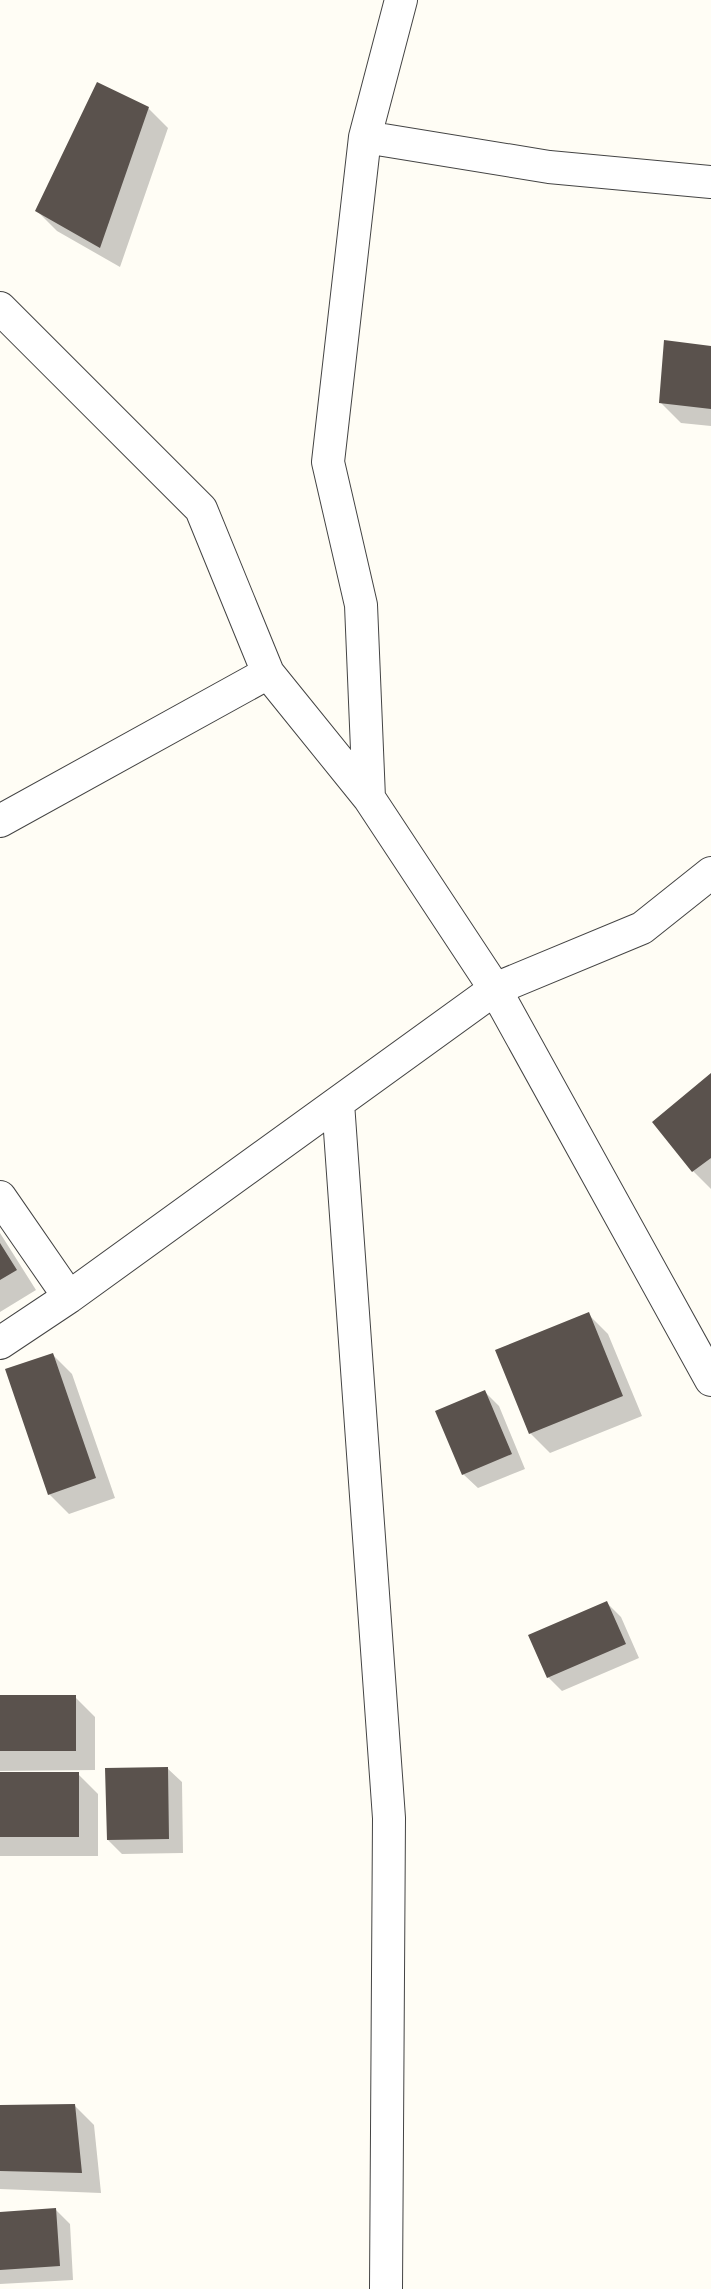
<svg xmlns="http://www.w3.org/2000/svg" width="711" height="2289" viewBox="0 0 711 2289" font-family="'PT Serif',serif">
  <rect width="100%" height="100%" fill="#fffdf5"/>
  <path fill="#0003" d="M148,108L168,128L120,267L57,231L37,211Z
    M711,348V426L681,423L661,403Z
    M711,1075V1189L693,1171Z
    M0,1233L36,1290L0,1312Z
    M588,1314L608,1334L642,1416L550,1453L530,1433Z
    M52,1354L72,1374L115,1498L69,1514L49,1494Z
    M485,1392L499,1406L525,1469L478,1488L463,1474Z
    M607,1603L621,1617L639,1658L562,1691L548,1677Z
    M0,1697H75L95,1717V1770L0,1771Z
    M167,1768L182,1782L183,1853L122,1854L108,1840Z
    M0,1774H78L98,1794V1856H0Z
    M74,2105L94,2125L101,2193L0,2189V2107Z
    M56,2210L70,2224L73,2280L0,2284V2213Z"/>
  <path fill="#5a524d" d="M97,82L149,107L100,248L35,211Z
    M664,340L711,346V409L659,403Z
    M711,1073V1158L692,1172L652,1122Z
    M0,1243L17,1270L0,1280Z
    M589,1312L623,1396L529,1434L495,1350Z
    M53,1353L96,1478L48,1495L5,1369Z
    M485,1390L512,1454L462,1475L435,1411Z
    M607,1601L626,1644L547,1678L528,1635Z
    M0,1695H76V1751H0Z
    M168,1767L169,1839L107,1840L105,1768Z
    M0,1772H79V1837H0Z
    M75,2104L82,2173L0,2171V2105Z
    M56,2208L60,2266L0,2270V2212Z"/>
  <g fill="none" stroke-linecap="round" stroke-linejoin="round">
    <defs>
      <path id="street" d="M401,0L365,137L328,462L361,605L369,798L495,989L711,1380
        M365,137L549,167L711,182
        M0,308L201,509L268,673L369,798
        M0,821L268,673
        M338,1103L389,1818L386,2289
        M0,1197L69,1297
        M0,1343L69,1297L495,989L642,928L711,873"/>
    </defs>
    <use href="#street" stroke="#444" stroke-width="34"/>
    <use href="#street" stroke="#fff" stroke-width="32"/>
  </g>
</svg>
